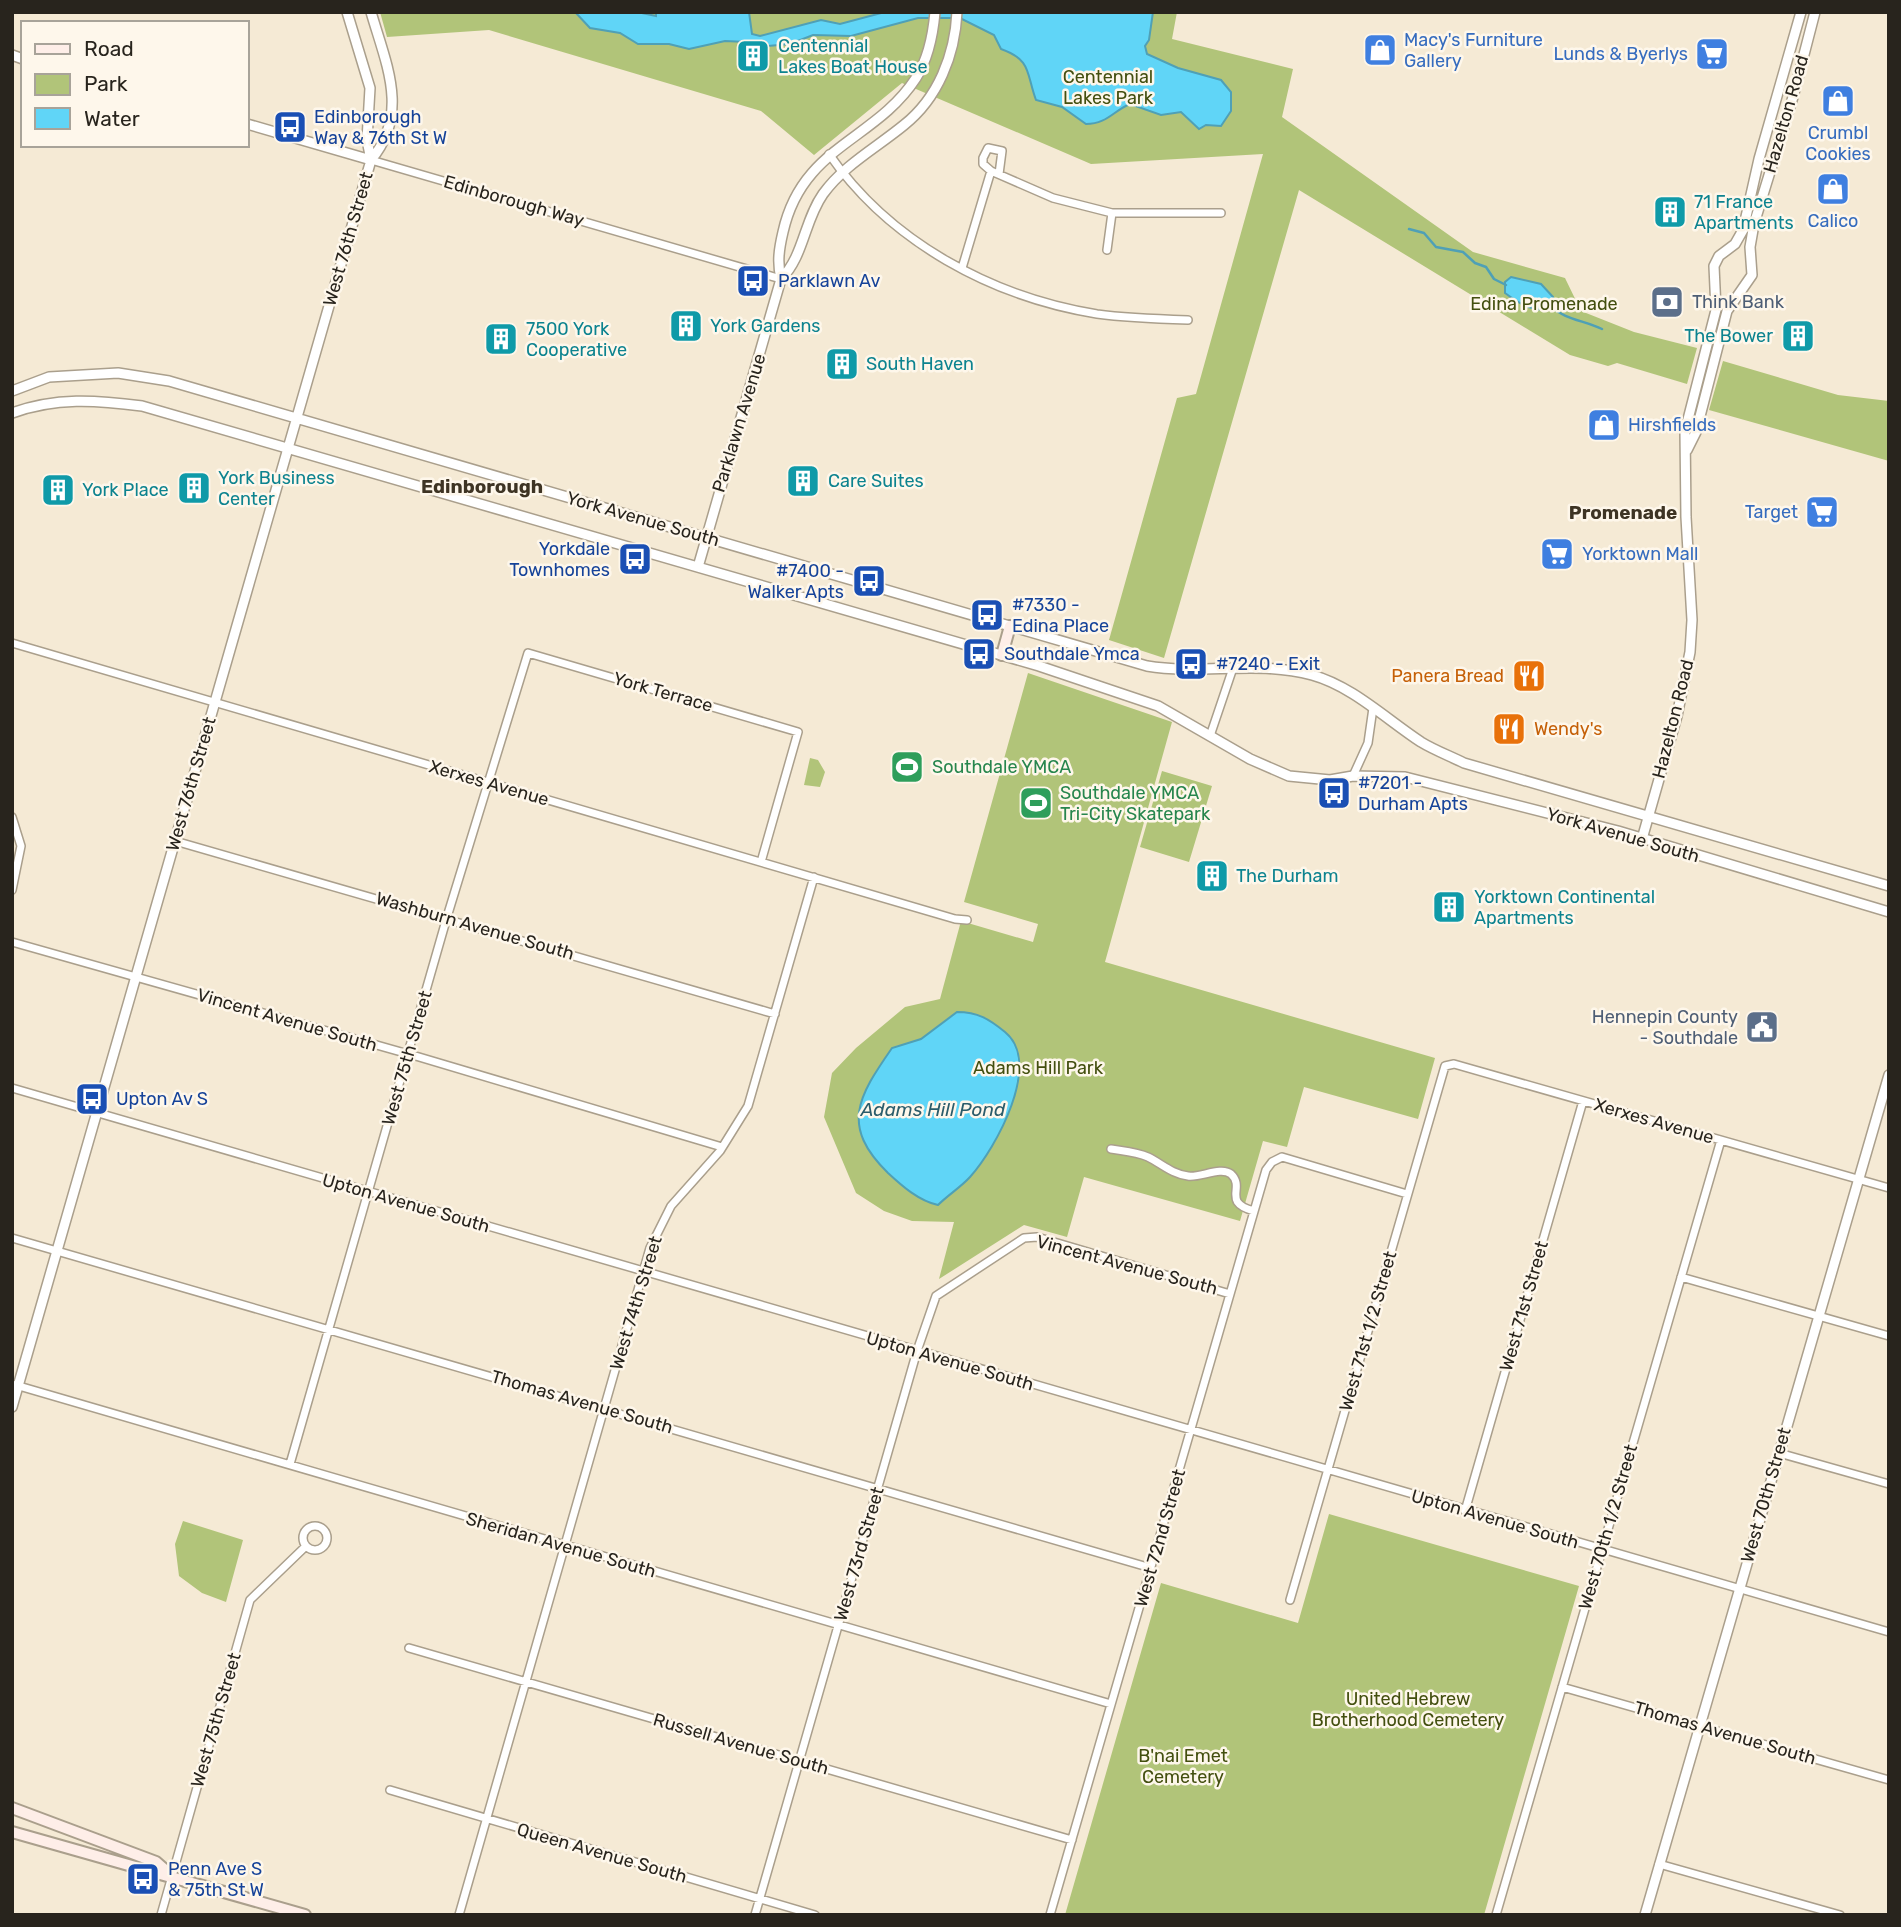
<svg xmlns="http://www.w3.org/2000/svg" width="1901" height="1927" viewBox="0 0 1901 1927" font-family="Rubik,sans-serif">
  <rect width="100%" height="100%" fill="#f5ead5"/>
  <path fill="#b1c479" d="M380,12H1177L1172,39L1293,69L1282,117L1473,252L1565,278L1581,311L1634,332L1697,348L1687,384L1617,363L1608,366L1570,355L1299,190L1164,658L1109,640L1177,398L1196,394L1263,154L1091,164L902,83L814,155L761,111L489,30L387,37Z
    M1723,361L1838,395L1889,401V461L1709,410Z
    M1028,673L1172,722L1105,962L1435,1058L1418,1119L1304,1087L1287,1147L1263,1141L1240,1221L1084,1177L1067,1237L1024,1225L939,1279L954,1222L912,1221L884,1211L856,1193L824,1117L832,1073L856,1048L905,1007L940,999L961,921L1033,942L1038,924L964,902Z
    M810,758L818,760L825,772L820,787L804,785Z
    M1162,771L1212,786L1189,862L1140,847Z
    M1329,1514L1579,1586L1484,1915H1065L1161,1583L1298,1623Z
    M183,1521L243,1540L226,1602L202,1593L179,1576L175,1544Z"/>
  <path fill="#60d5f7" stroke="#4fa0b6" stroke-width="2" d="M575,12H637L656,16V12H749L752,34L760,36L821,20L840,24L885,12H1153L1149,40L1145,46L1147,54L1178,68L1221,80L1231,92V111L1221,126L1206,125L1199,129L1181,112L1161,115L1130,104C1113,111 1107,124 1086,124L1062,107L1036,100C1026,73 1032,60 1001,49L994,35L960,18H918L851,36L813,35L790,44L756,47L747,42L725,41L689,49L669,44H638L620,33L590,28Z
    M1511,277L1541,284L1553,297V305C1538,317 1517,302 1505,293V282Z
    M957,1012C978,1012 989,1019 1005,1032C1043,1063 996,1148 970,1177C961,1187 948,1195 938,1205C919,1201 902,1186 888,1173C840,1126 858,1097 892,1048L921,1039Z"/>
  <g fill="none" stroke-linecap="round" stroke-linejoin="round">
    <path stroke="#4fa0b6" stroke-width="2.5" d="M1409,229L1424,233L1436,247L1463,252L1475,263L1486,267L1494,279L1506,285
      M1550,305C1564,320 1584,320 1602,329"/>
    <defs>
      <path id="minor" d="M829,154C890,242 992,297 1097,314C1127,318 1157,319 1188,320
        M371,160L781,279
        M999,174L1002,151L988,148L983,158V164L991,171L1053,198L1112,213H1221
        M1107,250L1112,213
        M962,268L991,171
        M12,643L955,919L967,920
        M1210,736L1233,668
        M1353,776L1368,743L1373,708
        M12,817L21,846L12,890
        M175,841L775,1014
        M12,942L419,1057L722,1147
        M12,1088L1889,1632
        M1111,1149C1123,1151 1137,1152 1148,1157C1162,1164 1172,1174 1188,1176C1200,1178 1221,1166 1231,1174C1246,1188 1221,1202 1254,1211
        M12,1238L1151,1568
        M1681,1277L1889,1336
        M12,1384L1111,1704
        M1779,1453L1889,1484
        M290,1464L447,917L528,653L798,732L761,862
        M1465,1511L1583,1101
        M303 1538a12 12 0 1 1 24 0a12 12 0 1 1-24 0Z
        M1290,1600L1445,1066L1454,1064L1889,1188
        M409,1648L1072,1840
        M1562,1687L1889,1780
        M390,1790L815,1915
        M1659,1864L1840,1915
        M161,1915L250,1600L306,1546
        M459,1915L650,1248L671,1206L720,1151L748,1106L814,877
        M755,1915L917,1351L936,1296L1024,1238L1037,1237L1230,1294
        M1050,1915L1266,1170L1272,1162L1282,1157L1407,1194
        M1496,1915L1721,1140"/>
      <path id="tertiary" d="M347,12L370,88L367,140L371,160
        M12,55L23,59
        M247,124L371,160
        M781,279C804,256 804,221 823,194C844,165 876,148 904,125C938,98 955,55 957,12
        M12,391L49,377L118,373L169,381L1147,666C1202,675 1257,660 1312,675C1352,686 1386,719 1421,742C1434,750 1450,756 1464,763L1889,886
        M12,413C56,397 96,400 142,406L1039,666L1158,706L1250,759L1289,776L1330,780L1353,776L1405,777L1618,831L1889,912
        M1687,450L1696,432L1727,311L1752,275L1750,247L1754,224L1793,97L1815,12
        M698,567L781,279C777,262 779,249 783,232C802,146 875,141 916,78C928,59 933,35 935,12
        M1642,839L1677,716L1690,652L1692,620L1686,517L1685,431L1716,310L1714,266L1719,256L1735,244L1743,230L1759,159L1801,12
        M12,1407L371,160C410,113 386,64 371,12
        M1645,1915L1889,1075"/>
      <path id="secondary" d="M1002,655L1010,626
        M12,1808L156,1862L172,1876
        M12,1832L305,1915"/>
    </defs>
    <use href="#minor" stroke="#aa9f8c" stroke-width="10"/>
    <use href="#tertiary" stroke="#aa9f8c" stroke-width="12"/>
    <use href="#secondary" stroke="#aa9f8c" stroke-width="14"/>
    <use href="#minor" stroke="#fff" stroke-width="7"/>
    <use href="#tertiary" stroke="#fff" stroke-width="9"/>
    <use href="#secondary" stroke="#feeee8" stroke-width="10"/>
  </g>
  <defs>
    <symbol id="shop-square" viewBox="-11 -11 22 22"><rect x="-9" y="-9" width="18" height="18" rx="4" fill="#3f7fe0" stroke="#fef7eb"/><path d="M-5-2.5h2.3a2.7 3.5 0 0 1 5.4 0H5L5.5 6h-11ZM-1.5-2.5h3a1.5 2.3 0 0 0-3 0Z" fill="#fff"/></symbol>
    <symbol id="supermarket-square" viewBox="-11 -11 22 22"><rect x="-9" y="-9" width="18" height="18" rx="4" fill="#3f7fe0" stroke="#fef7eb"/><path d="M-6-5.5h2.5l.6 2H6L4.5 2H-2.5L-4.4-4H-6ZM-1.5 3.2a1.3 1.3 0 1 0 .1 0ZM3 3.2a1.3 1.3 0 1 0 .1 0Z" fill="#fff"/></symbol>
    <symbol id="building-square" viewBox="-11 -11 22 22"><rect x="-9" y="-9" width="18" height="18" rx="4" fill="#0f9aa8" stroke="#fef7eb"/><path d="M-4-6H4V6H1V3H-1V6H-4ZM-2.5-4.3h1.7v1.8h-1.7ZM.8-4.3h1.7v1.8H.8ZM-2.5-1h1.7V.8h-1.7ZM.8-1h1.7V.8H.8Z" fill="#fff"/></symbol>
    <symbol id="bus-square" viewBox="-11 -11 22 22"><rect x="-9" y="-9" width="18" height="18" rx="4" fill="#1a4fb4" stroke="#fef7eb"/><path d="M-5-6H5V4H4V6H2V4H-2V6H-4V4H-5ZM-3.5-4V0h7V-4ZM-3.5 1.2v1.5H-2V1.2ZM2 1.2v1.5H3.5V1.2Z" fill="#fff"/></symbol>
    <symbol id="bank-square" viewBox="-11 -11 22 22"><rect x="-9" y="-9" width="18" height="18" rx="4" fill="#5c6f8a" stroke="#fef7eb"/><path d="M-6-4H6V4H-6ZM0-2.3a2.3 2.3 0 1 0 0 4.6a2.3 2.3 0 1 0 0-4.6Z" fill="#fff"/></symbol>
    <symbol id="restaurant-square" viewBox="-11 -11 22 22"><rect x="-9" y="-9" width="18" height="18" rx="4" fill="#e8710a" stroke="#fef7eb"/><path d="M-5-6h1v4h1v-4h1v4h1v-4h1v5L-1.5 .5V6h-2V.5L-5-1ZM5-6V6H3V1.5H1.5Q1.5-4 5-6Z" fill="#fff"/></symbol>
    <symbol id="stadium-square" viewBox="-11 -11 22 22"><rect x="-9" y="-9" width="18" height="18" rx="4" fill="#2e9e5b" stroke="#fef7eb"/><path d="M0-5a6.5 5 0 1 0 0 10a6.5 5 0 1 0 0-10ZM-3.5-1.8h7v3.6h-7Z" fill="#fff"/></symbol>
    <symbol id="civic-square" viewBox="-11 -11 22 22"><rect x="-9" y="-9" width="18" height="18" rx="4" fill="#5c6f8a" stroke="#fef7eb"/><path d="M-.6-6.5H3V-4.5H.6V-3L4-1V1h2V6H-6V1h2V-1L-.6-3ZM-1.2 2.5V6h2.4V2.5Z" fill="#fff"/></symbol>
  </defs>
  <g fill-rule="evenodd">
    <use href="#shop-square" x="1361" y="31" width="38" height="38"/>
    <use href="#supermarket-square" x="1693" y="35" width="38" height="38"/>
    <use href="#building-square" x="734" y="37" width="38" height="38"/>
    <use href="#shop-square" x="1819" y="82" width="38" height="38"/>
    <use href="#bus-square" x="271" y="108" width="38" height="38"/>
    <use href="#shop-square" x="1814" y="170" width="38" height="38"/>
    <use href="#building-square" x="1651" y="193" width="38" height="38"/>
    <use href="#bus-square" x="734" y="262" width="38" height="38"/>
    <use href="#bank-square" x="1648" y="283" width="38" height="38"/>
    <use href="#building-square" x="667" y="307" width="38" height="38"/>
    <use href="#building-square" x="1779" y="317" width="38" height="38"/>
    <use href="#building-square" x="482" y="320" width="38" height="38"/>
    <use href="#building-square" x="823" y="345" width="38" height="38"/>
    <use href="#shop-square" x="1585" y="406" width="38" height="38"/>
    <use href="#building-square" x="784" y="462" width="38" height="38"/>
    <use href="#building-square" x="175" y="469" width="38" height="38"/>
    <use href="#building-square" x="39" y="471" width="38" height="38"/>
    <use href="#supermarket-square" x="1803" y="493" width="38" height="38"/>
    <use href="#supermarket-square" x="1538" y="535" width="38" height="38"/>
    <use href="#bus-square" x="616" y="540" width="38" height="38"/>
    <use href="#bus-square" x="850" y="562" width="38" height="38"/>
    <use href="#bus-square" x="968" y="596" width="38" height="38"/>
    <use href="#bus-square" x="960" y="635" width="38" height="38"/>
    <use href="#bus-square" x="1172" y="645" width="38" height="38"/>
    <use href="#restaurant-square" x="1510" y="657" width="38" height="38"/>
    <use href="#restaurant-square" x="1490" y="710" width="38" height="38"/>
    <use href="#stadium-square" x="888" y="748" width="38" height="38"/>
    <use href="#bus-square" x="1315" y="774" width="38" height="38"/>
    <use href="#stadium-square" x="1017" y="784" width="38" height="38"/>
    <use href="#building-square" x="1193" y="857" width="38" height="38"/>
    <use href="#building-square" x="1430" y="888" width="38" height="38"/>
    <use href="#civic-square" x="1743" y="1008" width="38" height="38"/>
    <use href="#bus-square" x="73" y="1080" width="38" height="38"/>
    <use href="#bus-square" x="124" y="1860" width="38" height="38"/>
  </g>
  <g text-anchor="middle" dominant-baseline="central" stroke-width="5" stroke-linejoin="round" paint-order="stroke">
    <g font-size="18" fill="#366cbe" stroke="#fef7eb" text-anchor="start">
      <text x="1404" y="40">Macy's Furniture<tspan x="1404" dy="21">Gallery</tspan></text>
      <text x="1688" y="54" text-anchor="end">Lunds &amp; Byerlys</text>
      <text x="1838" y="133" text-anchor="middle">Crumbl<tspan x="1838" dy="21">Cookies</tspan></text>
      <text x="1833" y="221" text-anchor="middle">Calico</text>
      <text x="1628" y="425">Hirshfields</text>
      <text x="1798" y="512" text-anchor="end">Target</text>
      <text x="1582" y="554">Yorktown Mall</text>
    </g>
    <g font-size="18" fill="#0d838f" stroke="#fef7eb" text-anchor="start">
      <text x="778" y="46">Centennial<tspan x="778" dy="21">Lakes Boat House</tspan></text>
      <text x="1694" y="202">71 France<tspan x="1694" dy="21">Apartments</tspan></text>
      <text x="710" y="326">York Gardens</text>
      <text x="526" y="329">7500 York<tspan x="526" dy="21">Cooperative</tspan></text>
      <text x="1773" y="336" text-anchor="end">The Bower</text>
      <text x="866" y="364">South Haven</text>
      <text x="218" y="478">York Business<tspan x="218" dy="21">Center</tspan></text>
      <text x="828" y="481">Care Suites</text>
      <text x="82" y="490">York Place</text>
      <text x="1236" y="876">The Durham</text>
      <text x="1474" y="897">Yorktown Continental<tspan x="1474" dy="21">Apartments</tspan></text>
    </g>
    <g font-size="18" fill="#434f0f" stroke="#fef7eb">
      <text x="1108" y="77">Centennial<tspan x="1108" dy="21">Lakes Park</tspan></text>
      <text x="1544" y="304">Edina Promenade</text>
      <text x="1038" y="1068">Adams Hill Park</text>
      <text x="1408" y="1699">United Hebrew<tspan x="1408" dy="21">Brotherhood Cemetery</tspan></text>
      <text x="1183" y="1756">B'nai Emet<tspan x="1183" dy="21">Cemetery</tspan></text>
    </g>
    <g font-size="18" fill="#28241d" stroke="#fef7eb">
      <text transform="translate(1786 114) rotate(-74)">Hazelton Road</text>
      <text transform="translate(514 201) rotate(16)">Edinborough Way</text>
      <text transform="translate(348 239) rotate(-74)">West 76th Street</text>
      <text transform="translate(739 423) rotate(-73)">Parklawn Avenue</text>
      <text transform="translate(643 519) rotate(16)">York Avenue South</text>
      <text transform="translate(663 692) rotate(16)">York Terrace</text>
      <text transform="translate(1673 719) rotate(-76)">Hazelton Road</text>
      <text transform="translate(489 783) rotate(16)">Xerxes Avenue</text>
      <text transform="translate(191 784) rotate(-74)">West 76th Street</text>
      <text transform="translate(1623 835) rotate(16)">York Avenue South</text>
      <text transform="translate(475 926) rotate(16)">Washburn Avenue South</text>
      <text transform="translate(287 1020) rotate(16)">Vincent Avenue South</text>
      <text transform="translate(407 1058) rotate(-74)">West 75th Street</text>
      <text transform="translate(1654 1121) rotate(16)">Xerxes Avenue</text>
      <text transform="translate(406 1203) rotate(16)">Upton Avenue South</text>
      <text transform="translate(1127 1265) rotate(15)">Vincent Avenue South</text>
      <text transform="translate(636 1303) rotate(-73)">West 74th Street</text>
      <text transform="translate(1524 1306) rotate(-74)">West 71st Street</text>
      <text transform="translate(1368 1331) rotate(-74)">West 71st 1/2 Street</text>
      <text transform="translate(950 1361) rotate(16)">Upton Avenue South</text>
      <text transform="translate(582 1402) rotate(16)">Thomas Avenue South</text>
      <text transform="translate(1766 1495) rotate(-74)">West 70th Street</text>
      <text transform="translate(1495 1519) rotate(16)">Upton Avenue South</text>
      <text transform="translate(1608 1527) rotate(-74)">West 70th 1/2 Street</text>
      <text transform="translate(1160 1538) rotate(-74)">West 72nd Street</text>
      <text transform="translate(561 1545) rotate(16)">Sheridan Avenue South</text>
      <text transform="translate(859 1554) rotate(-74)">West 73rd Street</text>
      <text transform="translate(216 1720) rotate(-74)">West 75th Street</text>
      <text transform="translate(1725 1733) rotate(16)">Thomas Avenue South</text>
      <text transform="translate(741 1744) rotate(16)">Russell Avenue South</text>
      <text transform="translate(602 1853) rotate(16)">Queen Avenue South</text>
    </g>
    <g font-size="18" fill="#164399" stroke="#fef7eb" text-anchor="start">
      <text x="314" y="117">Edinborough<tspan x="314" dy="21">Way &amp; 76th St W</tspan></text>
      <text x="778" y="281">Parklawn Av</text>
      <text x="610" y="549" text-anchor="end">Yorkdale<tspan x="610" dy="21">Townhomes</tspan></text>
      <text x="844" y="571" text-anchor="end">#7400 -<tspan x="844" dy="21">Walker Apts</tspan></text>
      <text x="1012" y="605">#7330 -<tspan x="1012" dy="21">Edina Place</tspan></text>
      <text x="1004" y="654">Southdale Ymca</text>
      <text x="1216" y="664">#7240 - Exit</text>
      <text x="1358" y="783">#7201 -<tspan x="1358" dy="21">Durham Apts</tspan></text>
      <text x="116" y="1099">Upton Av S</text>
      <text x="168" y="1869">Penn Ave S<tspan x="168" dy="21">&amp; 75th St W</tspan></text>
    </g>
    <g font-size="18" fill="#4e5e75" stroke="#fef7eb" text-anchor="start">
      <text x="1692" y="302">Think Bank</text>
      <text x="1738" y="1017" text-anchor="end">Hennepin County<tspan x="1738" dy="21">- Southdale</tspan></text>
    </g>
    <g font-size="18" fill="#c56008" stroke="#fef7eb" text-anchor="end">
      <text x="1504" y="676">Panera Bread</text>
      <text x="1534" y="729" text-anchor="start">Wendy's</text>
    </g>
    <g font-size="18" fill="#27864d" stroke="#fef7eb" text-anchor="start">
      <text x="932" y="767">Southdale YMCA</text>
      <text x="1060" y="793">Southdale YMCA<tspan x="1060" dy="21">Tri-City Skatepark</tspan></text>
    </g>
    <g font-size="19" font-weight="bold" fill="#3e3424" stroke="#fef7eb">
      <text x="482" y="486">Edinborough</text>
      <text x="1623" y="512">Promenade</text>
    </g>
    <g font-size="19" font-style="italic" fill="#2b5c6b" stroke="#fef7eb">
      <text x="933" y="1109">Adams Hill Pond</text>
    </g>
  </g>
  <rect width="1901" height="1927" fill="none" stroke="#28241d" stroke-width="28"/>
  <rect x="21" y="21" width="228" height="126" fill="#fef7eb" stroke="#a8a399" stroke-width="2"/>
  <rect x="35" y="44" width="35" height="10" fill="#feeee8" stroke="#a8a399" stroke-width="2"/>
  <text x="84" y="56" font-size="21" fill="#28241d">Road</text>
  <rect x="35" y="74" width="35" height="21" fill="#b1c479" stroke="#a8a399" stroke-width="2"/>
  <text x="84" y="91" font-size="21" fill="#28241d">Park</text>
  <rect x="35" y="108" width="35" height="21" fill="#60d5f7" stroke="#a8a399" stroke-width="2"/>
  <text x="84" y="126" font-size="21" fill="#28241d">Water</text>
</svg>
